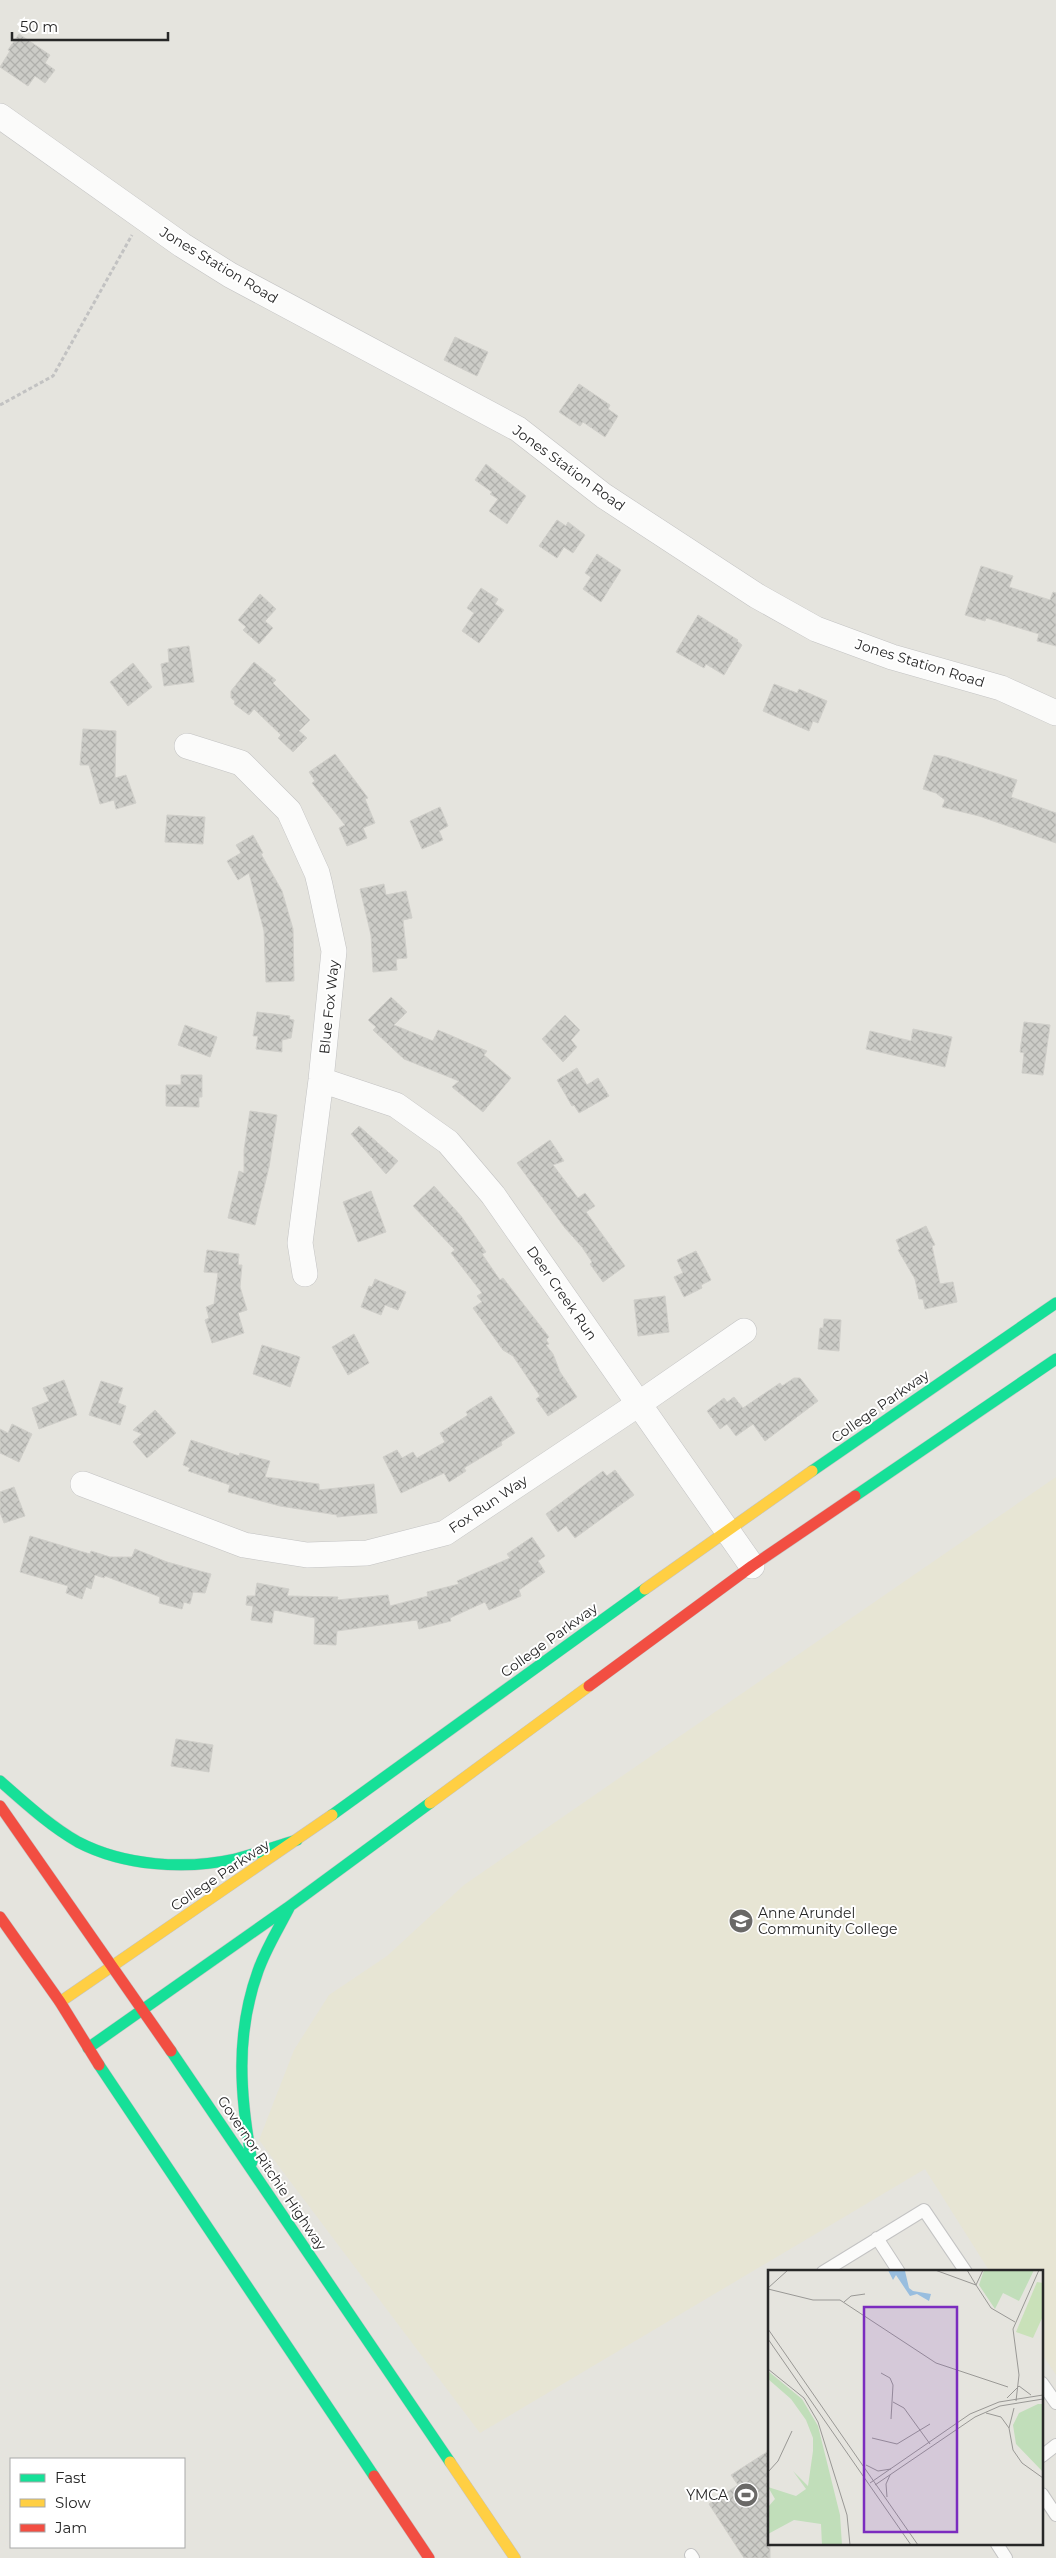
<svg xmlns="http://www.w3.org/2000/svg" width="1056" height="2558" viewBox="0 0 1056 2558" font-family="Montserrat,sans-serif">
  <defs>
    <pattern id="building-cross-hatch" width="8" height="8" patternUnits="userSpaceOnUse" patternTransform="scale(1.25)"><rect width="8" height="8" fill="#ccccc7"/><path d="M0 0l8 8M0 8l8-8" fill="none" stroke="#afafab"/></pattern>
  </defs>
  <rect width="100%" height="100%" fill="#e5e4de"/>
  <path fill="#e7e5d4" d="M1056,1477V2375L1042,2354V2272H990L925,2169L480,2433L259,2140L294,2050L329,1995L387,1956L464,1885Z"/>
  <path fill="url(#building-cross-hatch)" stroke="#d0cfca" d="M19,34L50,55L45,63L55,70L45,83L35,76L28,86L0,67L10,51L8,50Z
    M455,337L488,352L477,376L444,360Z
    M579,384L610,405L608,409L618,416L605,437L583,422L580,426L559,412Z
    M486,464L526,496L507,524L489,511L498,499L490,494L492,492L475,480Z
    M557,520L566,526L568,522L585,535L573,553L564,547L557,558L539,546Z
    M597,554L621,570L601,602L583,589L591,577L585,573Z
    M981,566L1013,576L1009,587L1050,600L1053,592L1056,593V646L1037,641L1039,634L986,618L985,621L965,615Z
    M481,588L498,599L495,604L504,610L479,643L462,631L474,613L467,608Z
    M260,594L276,609L265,621L273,628L259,644L243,630L246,627L238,620Z
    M698,615L738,640L737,641L742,645L724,675L706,664L704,668L676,652Z
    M189,646L194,682L164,686L161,664L169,662L168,649Z
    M254,662L276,680L273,683L310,720L299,731L307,738L293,752L278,738L281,735L254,709L249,715L234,704L235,701L231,698V691Z
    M133,663L152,687L128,706L110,682Z
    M774,684L797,693L799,689L827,701L818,723L813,721L809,731L763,711Z
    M83,729L116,731L115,778L126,775L136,803L116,809L114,800L100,804L89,765H80Z
    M335,754L368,798L365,799L375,823L363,828L367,838L347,846L339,828L345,825L312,783L315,781L309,772Z
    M934,755L946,757L1017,780L1011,797L1056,813V843L979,816L942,807L945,800L936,793L923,789Z
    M440,807L448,826L439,831L443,840L422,849L410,821Z
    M167,815L205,817L203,844L165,842Z
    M253,835L263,853L261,854L282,891L293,929L294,981L266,982L264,931L249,873L238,880L227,861L241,853L236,845Z
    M384,884L386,895L406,891L412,918L403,920L407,958L396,959L397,970L373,972L371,935L360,889Z
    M391,997L407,1012L394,1025L433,1041L438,1030L487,1051L484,1055L511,1078L483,1112L452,1087L459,1081L404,1059L373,1030L376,1027L368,1020Z
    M257,1012L290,1016L289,1019L294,1020L291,1038L282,1040V1052L256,1049L258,1036H253Z
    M565,1015L580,1030L571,1040L577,1047L563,1062L542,1039Z
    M1024,1022L1050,1025L1043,1075L1022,1073L1024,1053L1020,1052Z
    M185,1025L217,1037L210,1057L178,1045Z
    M913,1029L952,1037L945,1067L866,1049L870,1031L911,1041Z
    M577,1068L587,1085L598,1078L609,1096L579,1113L574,1105L572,1106L557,1080Z
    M181,1075H202V1097H199V1107L166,1106V1085H181Z
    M250,1111L277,1115L269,1167L255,1225L228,1218L239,1171L244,1173V1150Z
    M359,1126L398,1161L386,1174L351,1134Z
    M550,1140L564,1161L553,1165L578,1198L585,1193L595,1206L586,1212L625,1266L603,1282L590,1264L592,1262L582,1247L565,1228L517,1163Z
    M434,1186L461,1216L486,1252L482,1254L500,1280L503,1278L549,1337L546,1340L549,1344L546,1345L553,1354L560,1372L577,1397L548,1416L536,1399L540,1396L513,1356L503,1350L473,1308L482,1302L477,1296L482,1293L451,1253L455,1250L413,1206Z
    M371,1191L386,1232L358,1242L343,1202Z
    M926,1226L935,1245L932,1246L940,1284L953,1282L957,1302L925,1309L923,1299H919L915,1279L898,1250L900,1249L896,1240Z
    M207,1250L239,1254L238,1265H242L240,1287L247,1310L238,1313L244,1333L212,1343L205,1320L209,1318L206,1307L214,1304L218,1273L204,1272Z
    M696,1251L711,1280L701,1285L702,1288L684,1297L674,1277L683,1273L677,1260Z
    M375,1279L406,1292L398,1310L385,1305L381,1315L361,1307L369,1286L372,1287Z
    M665,1296L669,1332L638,1336L634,1300Z
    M824,1319L841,1320L839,1351L818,1349L820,1328H823Z
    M354,1334L369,1363L348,1375L332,1347Z
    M262,1345L300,1357L290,1387L253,1374Z
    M794,1378H800L818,1401L765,1441L753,1424L736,1436L727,1424L720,1429L707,1411L724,1398L727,1402L734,1397L743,1408L780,1383L782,1386Z
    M64,1380L77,1415L39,1429L32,1408L49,1401L43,1388Z
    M101,1381L123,1388L118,1403L126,1406L120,1425L89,1415Z
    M491,1396L515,1433L501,1442L502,1445L464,1468L466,1471L449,1482L444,1473L401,1493L383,1457L397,1450L402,1458L413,1452L417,1458L445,1442L440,1433L468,1415L466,1412Z
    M155,1410L176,1433L147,1458L133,1442L142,1434L133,1430Z
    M12,1424L32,1434L19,1462L0,1453V1429L8,1433Z
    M191,1440L239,1456L240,1453L270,1461L265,1477L319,1484V1490L374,1484L377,1513L337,1517V1515L280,1506L228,1492L230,1485L188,1471L190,1468L183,1465Z
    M615,1470L634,1495L575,1538L566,1526L558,1532L546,1514L603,1471L607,1476Z
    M14,1487L25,1516L4,1523L0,1512V1492Z
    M30,1536L90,1554L91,1551L110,1557H132L135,1549L167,1562L211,1574L205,1593L193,1592L190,1604L184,1602L182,1609L159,1603L160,1597L105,1576L104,1578L95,1575L91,1589L86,1587L82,1599L66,1593L68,1586L20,1572Z
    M532,1537L545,1556L538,1561L545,1572L519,1590L521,1596L489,1610L485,1602L450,1618L451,1621L419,1629L417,1620L337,1631L336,1645L314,1644L315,1618L274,1610L272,1623L251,1620L253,1606L246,1605L247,1596H255L257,1583L289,1589L287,1596L338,1597L337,1600L388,1595L390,1606L428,1596L427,1592L459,1584L457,1581L510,1558L507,1554Z
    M176,1739L213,1745L209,1772L171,1766Z
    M770,2450V2558H744L709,2504L738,2485L731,2475Z"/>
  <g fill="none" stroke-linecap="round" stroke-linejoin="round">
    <defs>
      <path id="lane" d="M877,2238L899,2272
        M823,2272L924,2210L966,2272
        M1042,2383L1056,2403
        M1042,2456L1056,2445
        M1042,2494L1056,2515
        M997,2544L1006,2558
        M691,2555L693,2558"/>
      <path id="street" d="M0,116L182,245L230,275L518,429L604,496L757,596L816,629L892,657L1001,688L1056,713
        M187,746L241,763L289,811L317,873L320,885L334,951L321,1080L300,1243L305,1274
        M321,1080L396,1105L448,1142L493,1195L752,1566
        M83,1484L244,1545L307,1555L367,1553L445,1533L640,1403L744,1331"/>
      <path id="fast" d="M812,1471L1056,1303
        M855,1496L1056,1359
        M0,1781C25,1803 50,1826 78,1842C124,1866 185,1870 235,1859C256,1854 276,1846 297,1840
        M332,1815L645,1589
        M88,2048L290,1906L430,1803
        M171,2051L450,2462
        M99,2065L374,2476
        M252,2162C240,2096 235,2035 258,1971C266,1948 279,1928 290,1906"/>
      <path id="slow" d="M645,1589L812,1471
        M430,1803L589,1686
        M60,2002L332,1815
        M450,2462L515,2558"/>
      <path id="jam" d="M589,1686L752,1566L855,1496
        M0,1806L171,2051
        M0,1917L60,2002L99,2065
        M374,2476L429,2558"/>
    </defs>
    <use href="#lane" stroke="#c3c3c3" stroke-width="14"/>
    <use href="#street" stroke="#c3c3c3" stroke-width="26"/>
    <use href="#fast" stroke="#c3c3c3" stroke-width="12"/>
    <use href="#slow" stroke="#c3c3c3" stroke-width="12"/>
    <use href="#jam" stroke="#c3c3c3" stroke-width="12"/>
    <path stroke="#c2c2c2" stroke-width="3" stroke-dasharray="4 2.5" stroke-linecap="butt" d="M0,405L53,376L132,235"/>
    <use href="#lane" stroke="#fbfbfa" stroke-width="12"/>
    <use href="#street" stroke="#fbfbfa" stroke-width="25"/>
    <use href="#fast" stroke="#16e098" stroke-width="11"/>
    <use href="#slow" stroke="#ffcf43" stroke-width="11"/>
    <use href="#jam" stroke="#f24e42" stroke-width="11"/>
  </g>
  <defs>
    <symbol id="university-disc" viewBox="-11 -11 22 22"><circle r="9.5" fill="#6a6967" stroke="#fff"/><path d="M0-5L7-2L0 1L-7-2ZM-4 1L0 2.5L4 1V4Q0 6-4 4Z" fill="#fff"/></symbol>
    <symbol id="stadium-disc" viewBox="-11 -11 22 22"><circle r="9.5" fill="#6a6967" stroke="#fff"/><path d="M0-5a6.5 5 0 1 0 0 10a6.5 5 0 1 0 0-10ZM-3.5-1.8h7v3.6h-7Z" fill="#fff"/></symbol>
  </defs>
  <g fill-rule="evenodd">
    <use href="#university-disc" x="727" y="1907" width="28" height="28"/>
    <use href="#stadium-disc" x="732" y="2481" width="28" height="28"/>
  </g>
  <g text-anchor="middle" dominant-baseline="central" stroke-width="4" stroke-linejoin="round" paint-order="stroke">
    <g font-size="14" fill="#272727" stroke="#fff">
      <text transform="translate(219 265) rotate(31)">Jones Station Road</text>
      <text transform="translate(569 468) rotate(36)">Jones Station Road</text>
      <text transform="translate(920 663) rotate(17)">Jones Station Road</text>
      <text transform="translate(329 1007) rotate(-84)">Blue Fox Way</text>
      <text transform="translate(562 1293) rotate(55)">Deer Creek Run</text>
      <text transform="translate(880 1406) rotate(-35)">College Parkway</text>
      <text transform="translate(488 1504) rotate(-34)">Fox Run Way</text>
      <text transform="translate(549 1640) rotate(-36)">College Parkway</text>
      <text transform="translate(220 1875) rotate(-34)">College Parkway</text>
      <text transform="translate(272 2173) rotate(56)">Governor Ritchie Highway</text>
    </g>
    <g font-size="14" fill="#272727" stroke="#fff" text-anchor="start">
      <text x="758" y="1913">Anne Arundel<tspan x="758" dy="16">Community College</tspan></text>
      <text x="728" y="2495" text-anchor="end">YMCA</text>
    </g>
  </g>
  <g transform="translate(768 2270)">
    <rect width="275" height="275" fill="#e5e4de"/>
    <path d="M216,0H266L251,31L235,23L227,39L211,15ZM0,101L34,129L50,156L72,245L74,275H54L53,254L26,250L0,264V237L7,229L0,217L28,226L38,219L25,201L40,216L45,181V168L38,150L23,129L0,109ZM270,134H275V202L248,174L245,155L251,143Z" fill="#c1deba"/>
    <path d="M269,12L275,13V46L265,68L248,62Z" fill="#c9e1b9"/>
    <path d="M120,0L137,1L141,18L145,21L163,24L161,31L149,24L142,26L128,5L125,10Z" fill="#99bedf"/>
    <path fill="none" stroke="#999895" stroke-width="1" d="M167,0L208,15L223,38L247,52M199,0L208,15L215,0M0,18L20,0M0,19L45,30H72L168,93L240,117M76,32L83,26L97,24M0,59L150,275M0,69L143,275M0,99L36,128L50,152L79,245L82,275M113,103L122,108L125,115L123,149M239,128L251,116L263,125M248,131L251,105L245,59L271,0M125,132L136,138L162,174M246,138L241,158L245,180L254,193L275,208M218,143L233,147L241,158M104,168L129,174L162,154M98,195L110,201L123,199M0,202L10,191L24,161M102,213L202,144L231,132L275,125M107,215L207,147L232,136L275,129M119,227L118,214L122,205"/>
    <path fill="#7b2cbf" fill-opacity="0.15" stroke="#7b2cbf" stroke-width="2.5" d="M96,37H189V262H96Z"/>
    <rect width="275" height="275" fill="none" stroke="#272727" stroke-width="2.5"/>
  </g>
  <rect x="10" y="2458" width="175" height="90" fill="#ffffff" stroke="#a9a9a9"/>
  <rect x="20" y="2474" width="25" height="8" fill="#16e098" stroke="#a9a9a9"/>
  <text x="55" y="2483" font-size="15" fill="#272727">Fast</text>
  <rect x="20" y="2499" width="25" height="8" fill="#ffcf43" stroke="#a9a9a9"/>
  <text x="55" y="2508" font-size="15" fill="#272727">Slow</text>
  <rect x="20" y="2524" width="25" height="8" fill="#f24e42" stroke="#a9a9a9"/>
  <text x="55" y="2533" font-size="15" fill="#272727">Jam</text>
  <path d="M12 32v8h156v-8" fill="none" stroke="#272727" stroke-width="2.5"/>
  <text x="20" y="32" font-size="15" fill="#272727" stroke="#ffffff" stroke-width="4" paint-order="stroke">50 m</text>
</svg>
